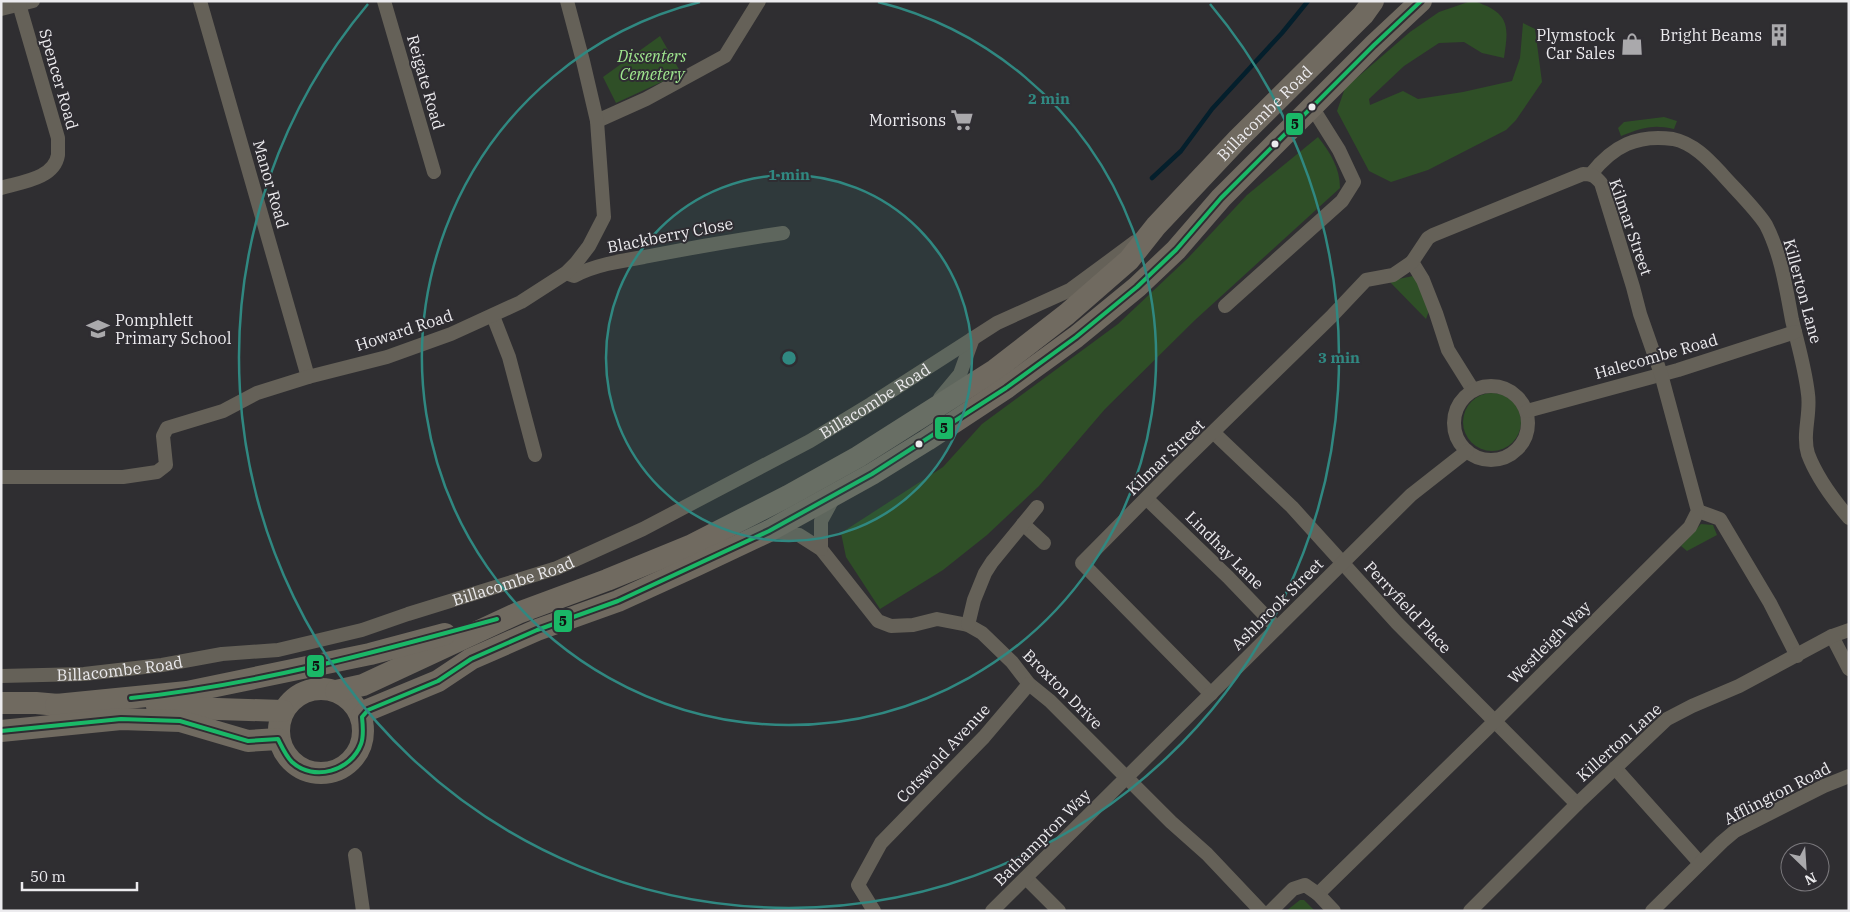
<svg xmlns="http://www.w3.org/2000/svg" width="1850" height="912" viewBox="0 0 1850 912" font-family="'IBM Plex Serif',serif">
  <rect width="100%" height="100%" fill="#2f2e31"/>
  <path fill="#2f4f27" d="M1471,1C1477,1 1481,4 1487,6C1512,18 1507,34 1504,58L1482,53L1464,42L1439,43L1404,66L1369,99L1370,105L1403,91L1418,99L1463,92L1512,81L1520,58L1523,23L1535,29L1542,82L1516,120L1506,130L1428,170L1391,182L1369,171L1337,111L1345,88L1410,32L1439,12Z
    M660,36L681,73L616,103L603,77Z
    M1664,117L1677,121L1674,129C1652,124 1642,128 1621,136L1618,128L1624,122Z
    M1318,137C1330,152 1340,168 1340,188L1195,320L1105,409L1039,486L987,535L943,570L880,609L846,557L841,533L943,467L982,424L1118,324L1189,257L1247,195Z
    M1413,276L1417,278L1429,311L1426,319L1389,281Z
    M1463 422a29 29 0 1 1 58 0a29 29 0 1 1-58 0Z
    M1701,524L1713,525L1717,535L1687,551L1681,546Z
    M1300,900H1304L1315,911H1286Z"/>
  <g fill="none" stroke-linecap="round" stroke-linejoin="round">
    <path stroke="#041f2c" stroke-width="4.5" d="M1152,178L1181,151L1212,109L1282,33L1308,1"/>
    <g stroke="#656158" stroke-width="14">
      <path d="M200,1L308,377"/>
      <path d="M384,1L434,172"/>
      <path d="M1,9L33,1"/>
      <path d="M597,121L646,99L725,56L759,1"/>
      <path d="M1591,174C1613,146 1637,134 1673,139C1693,143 1708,159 1721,173C1734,188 1756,209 1766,225C1781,254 1786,288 1792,320C1798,345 1805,368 1808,394C1811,414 1802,434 1808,454C1817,478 1832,498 1849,518"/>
      <path d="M1,188C21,182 54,179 58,155C58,150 58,144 58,138L19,4"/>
      <path d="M1412,262L1423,280L1436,313L1448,350L1473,390"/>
      <path d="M566,273L574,276C595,265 620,261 644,257C690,248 736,240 783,233"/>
      <path d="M1225,306L1342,201L1354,182L1339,150L1312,107"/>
      <path d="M493,316L509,357L535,455"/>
      <circle cx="1491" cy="423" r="37"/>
      <path d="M940,398L960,374L973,338"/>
      <path d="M1527,411L1678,370L1795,332"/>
      <path d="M1214,433L1292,507L1397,623L1577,804"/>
      <path d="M1,477H123L157,472L166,465L163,436L167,428L223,411L257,393L308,377L387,357L451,334L521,302L566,273L576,263L589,246L604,217L597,121L583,61L567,1"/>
      <path d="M1147,499L1228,577L1277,628"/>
      <path d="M1698,511L1720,519L1770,603L1797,656"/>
      <path d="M1023,524L1044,543"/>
      <path d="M769,531L799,535L821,549L878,621L891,626L913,625L937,619L968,625L982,633L1012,662L1029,684L1050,701L1171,822L1207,854L1261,911"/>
      <path d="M821,549V521L834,497"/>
      <path d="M968,625L974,600L985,573L992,562L1037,507"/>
      <path d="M1832,636L1849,669"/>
      <path id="s1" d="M1,676L84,674L162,665L222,654L278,650L362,630L408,614L557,568L643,529L810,441L871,404L997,323L1070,290L1135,242"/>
      <path d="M1211,694L1082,563L1173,471L1331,317L1366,280L1393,275L1412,262L1428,238L1433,235L1583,174C1592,174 1595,176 1601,183L1633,287L1640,314L1661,374L1698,511L1690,527L1494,722L1318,894"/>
      <path d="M1615,768L1700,863"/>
      <path d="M355,855L363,911"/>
      <path d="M1026,878L1059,911"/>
      <path d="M874,911L858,885L881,843L984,737L1029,684"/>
      <path d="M992,911L1411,495L1467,451"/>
      <path d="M1271,911L1293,889L1305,885L1318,894L1334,911"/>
      <path d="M1470,911L1577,804L1667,719L1692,706L1739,686L1832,636L1849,630"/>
      <path d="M1652,911L1722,842L1735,831L1824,786L1849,776"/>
    </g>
    <g stroke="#706a60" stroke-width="22">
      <circle cx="321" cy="731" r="42"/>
      <path id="s2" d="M336,691L363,685L518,613L607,580L690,546L788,496L858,457L995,370L1067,314L1129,260L1156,226L1238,139L1363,15L1373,1"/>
      <path d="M1,703H36L70,706"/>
      <path d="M56,705L187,692L370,654L445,634"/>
      <path d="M157,707L283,711"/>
      <path d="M362,717L368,710L438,681L471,659L537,630L618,601L697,565L769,531L872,474L927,440L1006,388L1076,337L1137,287L1176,250L1221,198L1374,45L1421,1"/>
      <path d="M1,731L121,719L180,721L248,741L278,739"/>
    </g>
    <defs>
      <path id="bus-1" d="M131,698C255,685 377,652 497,619
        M1,731L121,719L180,721L248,741L278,739C282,747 286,756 292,762C314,782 351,771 361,744C364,736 363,726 362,717L368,710L438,681L471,659L537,630L618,601L769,531L872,474L1006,388L1076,337L1137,287L1176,250L1221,198L1374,45L1421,1"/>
    </defs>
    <use href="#bus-1" stroke="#2f2d32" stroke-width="8"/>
    <use href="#bus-1" stroke="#1ab867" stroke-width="4"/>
  </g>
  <circle cx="789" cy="358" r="183" fill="#308881" fill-opacity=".12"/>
  <g fill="none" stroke="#308881" stroke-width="2.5">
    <circle cx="789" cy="358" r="183"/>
    <path d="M878 2A367 367 0 1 1 700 2"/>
    <path d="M1210 4A550 550 0 1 1 368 4"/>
  </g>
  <defs>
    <symbol id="building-bare" viewBox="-9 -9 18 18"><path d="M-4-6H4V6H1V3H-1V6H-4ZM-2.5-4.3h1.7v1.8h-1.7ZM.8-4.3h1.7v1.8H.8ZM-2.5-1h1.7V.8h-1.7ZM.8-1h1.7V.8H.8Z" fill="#aaa9ac" stroke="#2f2d32" stroke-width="2.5" paint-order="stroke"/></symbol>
    <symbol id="shop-bare" viewBox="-9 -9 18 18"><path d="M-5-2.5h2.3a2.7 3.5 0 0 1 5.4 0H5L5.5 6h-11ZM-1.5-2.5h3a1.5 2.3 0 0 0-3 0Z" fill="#aaa9ac" stroke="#2f2d32" stroke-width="2.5" paint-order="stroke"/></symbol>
    <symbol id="supermarket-bare" viewBox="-9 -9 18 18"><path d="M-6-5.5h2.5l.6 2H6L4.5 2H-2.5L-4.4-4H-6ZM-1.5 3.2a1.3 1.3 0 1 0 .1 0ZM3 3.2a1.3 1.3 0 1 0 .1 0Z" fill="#aaa9ac" stroke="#2f2d32" stroke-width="2.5" paint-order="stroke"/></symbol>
    <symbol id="school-bare" viewBox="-9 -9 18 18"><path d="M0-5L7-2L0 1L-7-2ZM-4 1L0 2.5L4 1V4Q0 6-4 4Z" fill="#aaa9ac" stroke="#2f2d32" stroke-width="2.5" paint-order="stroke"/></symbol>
  </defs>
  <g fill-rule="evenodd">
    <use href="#building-bare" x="1763" y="19" width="32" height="32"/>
    <use href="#shop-bare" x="1616" y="28" width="32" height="32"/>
    <use href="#supermarket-bare" x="946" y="104" width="32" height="32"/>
    <use href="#school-bare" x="82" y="313" width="32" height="32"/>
  </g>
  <g fill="#ecebee" stroke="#2f2d32" stroke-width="2">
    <circle cx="1312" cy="107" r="4.5"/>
    <circle cx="1275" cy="144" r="4.5"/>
    <circle cx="919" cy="444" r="4.5"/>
  </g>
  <g text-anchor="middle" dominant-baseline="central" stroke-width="4" stroke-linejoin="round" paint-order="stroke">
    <g font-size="16" fill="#ecebee" stroke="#2f2d32" text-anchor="end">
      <text x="1615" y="35">Plymstock<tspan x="1615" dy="18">Car Sales</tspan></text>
      <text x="1762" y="35">Bright Beams</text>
      <text x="946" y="120">Morrisons</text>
      <text x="115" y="320" text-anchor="start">Pomphlett<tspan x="115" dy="18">Primary School</tspan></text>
    </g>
    <g font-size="16" font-style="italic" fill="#a0e88f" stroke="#2f2d32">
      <text x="652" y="56">Dissenters<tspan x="652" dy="18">Cemetery</tspan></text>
    </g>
    <g font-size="16" fill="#ecebee" stroke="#2f2d32">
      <text transform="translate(59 79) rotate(74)">Spencer Road</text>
      <text transform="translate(426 82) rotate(74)">Reigate Road</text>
      <text stroke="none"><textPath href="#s2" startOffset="1109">Billacombe Road</textPath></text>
      <text transform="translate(271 184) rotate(74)">Manor Road</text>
      <text transform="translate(1631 227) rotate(71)">Kilmar Street</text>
      <text transform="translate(670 235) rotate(-11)">Blackberry Close</text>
      <text transform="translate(1803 291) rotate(75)">Killerton Lane</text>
      <text transform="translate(404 330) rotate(-18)">Howard Road</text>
      <text transform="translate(1656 356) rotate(-16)">Halecombe Road</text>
      <text stroke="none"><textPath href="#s1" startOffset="929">Billacombe Road</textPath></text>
      <text transform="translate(1165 457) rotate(-44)">Kilmar Street</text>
      <text transform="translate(1225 550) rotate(45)">Lindhay Lane</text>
      <text stroke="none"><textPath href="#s1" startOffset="524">Billacombe Road</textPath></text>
      <text transform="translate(1277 604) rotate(-45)">Ashbrook Street</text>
      <text transform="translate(1408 607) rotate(47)">Perryfield Place</text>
      <text transform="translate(1549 642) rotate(-45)">Westleigh Way</text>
      <text stroke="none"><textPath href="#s1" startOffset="119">Billacombe Road</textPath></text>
      <text transform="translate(1063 689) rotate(45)">Broxton Drive</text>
      <text transform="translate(1619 742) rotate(-42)">Killerton Lane</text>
      <text transform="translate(943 753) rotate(-47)">Cotswold Avenue</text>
      <text transform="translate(1777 793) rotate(-27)">Afflington Road</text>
      <text transform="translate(1042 837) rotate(-45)">Bathampton Way</text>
    </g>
  </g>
  <circle cx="789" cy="358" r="8" fill="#308881" stroke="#2f2d32" stroke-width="2.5"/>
  <g font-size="15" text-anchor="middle" font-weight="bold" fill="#308881" stroke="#2f2d32" stroke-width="4" stroke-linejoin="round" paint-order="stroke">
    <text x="1049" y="104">2 min</text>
    <text x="789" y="180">1 min</text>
    <text x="1339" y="363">3 min</text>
  </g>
  <g stroke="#2f2d32" stroke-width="2">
    <rect x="1285" y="112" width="19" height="24" rx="5" fill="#1ab867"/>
    <rect x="934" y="416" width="20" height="24" rx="5" fill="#1ab867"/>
    <rect x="553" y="609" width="20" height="24" rx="5" fill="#1ab867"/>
    <rect x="306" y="654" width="19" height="24" rx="5" fill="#1ab867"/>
  </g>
  <g font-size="14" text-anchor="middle" font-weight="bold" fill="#111">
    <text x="1295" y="129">5</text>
    <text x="944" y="433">5</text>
    <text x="563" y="626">5</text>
    <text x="316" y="671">5</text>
  </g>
  <rect width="1850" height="912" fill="none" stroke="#ecebee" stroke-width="5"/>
  <g transform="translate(1805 867) rotate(155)"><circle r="24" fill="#2f2d32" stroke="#7b797d"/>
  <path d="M0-4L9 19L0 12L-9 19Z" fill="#aaa9ac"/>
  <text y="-8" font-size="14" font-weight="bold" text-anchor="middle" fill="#ecebee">N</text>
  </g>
  <path d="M22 882v8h115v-8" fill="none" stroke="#ecebee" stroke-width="2.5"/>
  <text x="30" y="882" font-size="15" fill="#ecebee" stroke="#2f2d32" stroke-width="4" paint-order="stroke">50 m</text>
</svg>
